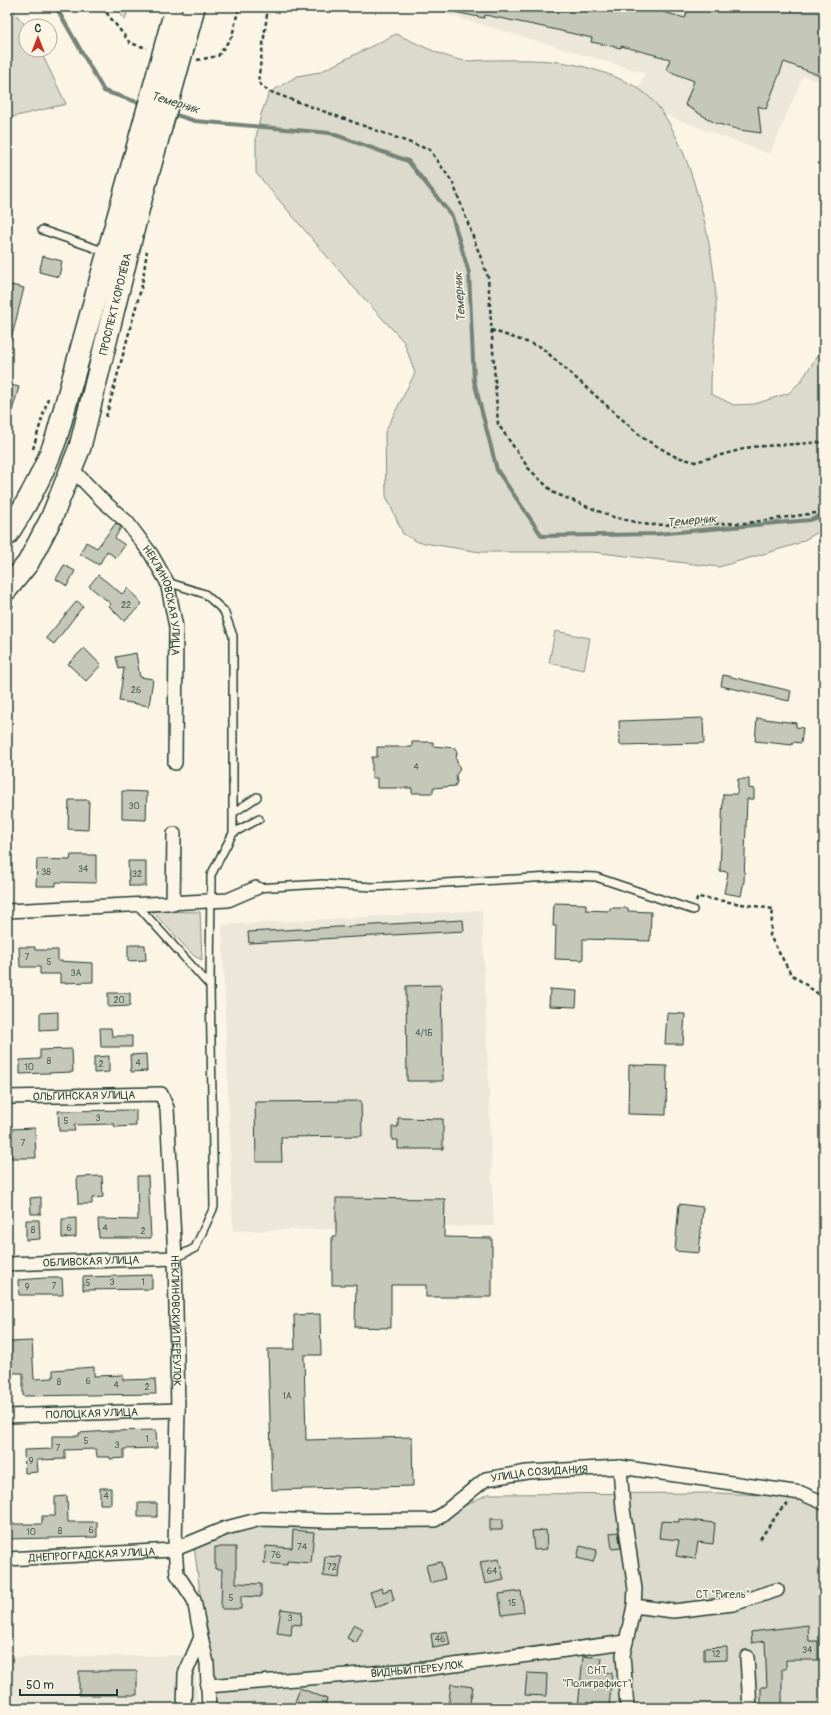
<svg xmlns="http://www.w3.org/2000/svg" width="831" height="1715" viewBox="0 0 831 1715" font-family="Pangolin,sans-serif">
  <rect width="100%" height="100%" fill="#fcf5e5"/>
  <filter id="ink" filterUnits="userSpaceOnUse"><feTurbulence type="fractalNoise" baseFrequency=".025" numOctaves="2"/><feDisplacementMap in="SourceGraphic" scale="8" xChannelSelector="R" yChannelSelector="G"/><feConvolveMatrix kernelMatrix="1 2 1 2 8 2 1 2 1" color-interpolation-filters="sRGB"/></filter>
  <g filter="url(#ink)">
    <path fill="#ece7d8" d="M422,7H824V83L803,76L770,154L633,103L645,73Z
      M482,910L494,1226L233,1231L222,925Z
      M194,1655L198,1708H7V1657Z"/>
    <path fill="#dcdacc" stroke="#7e8c80" d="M7,7L11,8L26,26V50H40L66,104L12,117L7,114Z
      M113,7H129L125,19Z
      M396,34C417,43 438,55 460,60C469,62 479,60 488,60C511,60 536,59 560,62C584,65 623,77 642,91C688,123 714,247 716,300C717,332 710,362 711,394L734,405L755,404L789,393L801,381L824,346V529L797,544L719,567L593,552H480L418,542L403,534L386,496L385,432L415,373L404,342L348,281L256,173V137L261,114L269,93L297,76L320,72Z
      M555,631L590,638L584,670L549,663Z
      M152,911L200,912L202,960L194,956Z
      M719,1493L802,1497L824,1506V1708H215L194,1546L264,1524L435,1520L488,1494Z"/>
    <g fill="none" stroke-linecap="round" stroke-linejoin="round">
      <path stroke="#758479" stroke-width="4" d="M56,7L104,91L143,104
        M170,113L195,121L330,133L408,161L452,216L469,273L474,381L497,470L542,536L657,534L810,520L824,515"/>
    </g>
    <path fill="#c5c7b9" stroke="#1f3d34" d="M455,7H645L685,18L689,7H824V77L784,62L766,109L758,106L761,133L740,130L715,123L685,105L694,81L666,70L670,59L621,46V48L591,42L592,38L548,28L485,15L484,18L454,12Z
      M43,256L62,261L59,277L39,272Z
      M7,284L24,288L11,340H7Z
      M7,384L19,387L10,418H7Z
      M116,523L121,527L115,538L125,545L116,558L107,551L99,565L80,554L86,542L97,548Z
      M64,565L75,571L67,586L56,579Z
      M98,575L122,594L128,588L142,604L124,621L109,606L111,604L89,586Z
      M77,601L83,606L54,644L46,638Z
      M84,648L101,665L86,681L68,664Z
      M136,653L140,677L153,679L149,706L119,701L124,668L119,669L116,657Z
      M723,675L791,691L789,701L721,686Z
      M703,718L704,743L620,745L619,721Z
      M757,718L796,723V727L803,728L801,743L793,742L792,745L755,741Z
      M412,742H433V746L455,748L457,752L456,759L460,769L456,775L457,782L455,786L433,788V793H412V788H377V778H372V757H377V747H412Z
      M738,779H749V788L754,789V799H747L744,881L741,896L724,893L728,872L720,871L723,794H737Z
      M122,791L147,792L146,820L122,819Z
      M69,800H89L88,830L68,829Z
      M71,855H96V883L56,882V886H36L37,859L70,860Z
      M128,861H146V886H129Z
      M554,903L586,904V910L610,911V908H628V911L651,912L650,941L583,939V960L555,959L556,926H553Z
      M463,920L464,931L249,943L248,932Z
      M128,945H145L146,960L128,961Z
      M19,947H35V950H58V961L93,963V982L60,983V974H40V967H20Z
      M441,985L443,1081H407L406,986Z
      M550,989L577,991L576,1007L549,1006Z
      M108,993H130V1006L108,1007Z
      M58,1012V1029L40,1030V1013Z
      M667,1013L685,1014L683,1044H665Z
      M100,1028H111L112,1036H132V1047H101Z
      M72,1049L73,1072L20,1074V1060L40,1059V1050Z
      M146,1054L147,1071L131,1072L130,1055Z
      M109,1056V1072L94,1073V1057Z
      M629,1065L667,1066L666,1115L628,1114Z
      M361,1101L362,1136L281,1137L282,1162H256L255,1102Z
      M136,1110V1126L115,1127L114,1124L74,1125L75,1131H59L58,1111Z
      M398,1118L443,1119V1149H398V1140H392V1127H398Z
      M35,1128L36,1158H11L10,1129Z
      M102,1176L103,1197L92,1198V1204H78L77,1177Z
      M137,1176H148L151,1238H99L98,1219L138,1220Z
      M41,1197V1214H31L30,1198Z
      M336,1198L445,1199L444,1237L492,1238V1297H426V1285H391V1328L355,1327L356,1285H332V1236H336Z
      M679,1204L703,1207L699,1253L675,1251Z
      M76,1218V1237L62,1238V1219Z
      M26,1220H39L40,1239L26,1240Z
      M152,1275V1289L83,1290V1277Z
      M45,1278H62L63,1295H19L18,1280Z
      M320,1314L321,1355H304L306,1440L412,1437L413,1486L272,1490L268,1349H295L294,1315Z
      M32,1341L34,1379L53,1378V1370L94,1367V1376L123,1375V1380L155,1379L156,1394L23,1396V1373H10L9,1342Z
      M156,1430L157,1448L124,1449V1458L110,1459V1457H97L96,1449L65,1450V1459L37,1460L38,1472L25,1473L24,1450L52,1449V1436H79V1433L109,1431Z
      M100,1488H111V1504H100Z
      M67,1496L68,1522H97V1537L7,1539V1524H42V1516H55V1497Z
      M138,1503H157V1517H138Z
      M490,1519H503L502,1530H490Z
      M679,1519L715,1523L713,1544L698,1542L695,1559L676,1556L679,1540L659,1538L661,1521L679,1522Z
      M293,1530L314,1532L311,1563L287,1561V1565L264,1563L266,1546L292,1548Z
      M546,1530L547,1549L534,1550L532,1531Z
      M618,1532L621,1548L612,1549L610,1533Z
      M580,1546L597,1550L593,1562L577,1558Z
      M215,1547H236V1583L261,1584V1597L241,1596V1609H221L222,1569H215Z
      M325,1556L341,1557L339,1578L323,1576Z
      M499,1559L504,1580L485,1584L480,1562Z
      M441,1562L445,1579L430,1583L426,1565Z
      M382,1588L383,1592L391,1589L394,1600L375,1607L370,1592Z
      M521,1591L524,1612L502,1615L499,1594Z
      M281,1609L302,1612L301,1625L292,1624L291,1635L277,1633Z
      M354,1624L363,1629L356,1643L347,1638Z
      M808,1625L809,1641H818V1660H786V1669H782V1704H761V1687H767L765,1641L752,1643L751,1632Z
      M447,1631L450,1645L433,1648L431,1634Z
      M727,1647V1660L704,1661V1648Z
      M583,1656L602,1658L600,1672L612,1673L609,1708H578Z
      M79,1671H137V1695H79Z
      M527,1673L547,1674L546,1696L525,1695Z
      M451,1684L473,1687L469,1708H448Z
      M300,1688L327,1699L324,1708H293Z"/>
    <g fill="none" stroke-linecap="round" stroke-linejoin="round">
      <defs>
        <path id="lane" d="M42,230L106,252
          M167,582L205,594L224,611L233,636V833L211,875L210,986L214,1207L195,1248L175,1258
          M233,813L257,797
          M233,833L259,819
          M256,888L322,884L373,887L569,876L596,877L693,910
          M137,905L210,986"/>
        <g id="street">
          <path id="s1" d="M72,469L102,500L127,522L151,554L167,582L176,627L175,763"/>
          <path d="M173,904L174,834"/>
          <path d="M7,911L228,900L256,888"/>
          <path id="s2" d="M7,1097L161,1094L167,1108L175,1258L178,1410L175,1547L177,1574L194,1600L201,1637L185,1674L184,1708"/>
          <path id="s3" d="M7,1264L175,1258"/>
          <path id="s4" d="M7,1416L178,1410"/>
          <path d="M620,1467L623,1509L635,1589L634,1606L623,1655L627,1708"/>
          <path id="s5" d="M7,1559L173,1550L226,1528L261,1519L326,1521L435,1520L486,1479L527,1472L620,1467L801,1493L824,1503"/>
          <path d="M634,1606L673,1611L733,1604L777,1590"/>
          <path d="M201,1637L207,1663L209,1708"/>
          <path d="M747,1657L750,1708"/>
          <path id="s6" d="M207,1686L424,1669L626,1642"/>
        </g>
        <g id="primary">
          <path d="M190,23L194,7"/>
          <path d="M7,535C27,504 44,473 56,439L122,202"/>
          <path id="s7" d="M7,589L28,563L51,519L80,447L139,207"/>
        </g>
      </defs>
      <use href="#lane" stroke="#1f3d34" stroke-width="10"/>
      <use href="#street" stroke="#1f3d34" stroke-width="16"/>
      <use href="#primary" stroke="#1f3d34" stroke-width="24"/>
      <path stroke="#1f3d34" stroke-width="2.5" stroke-dasharray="4 3" stroke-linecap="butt" d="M102,7L130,43L147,48
        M268,7L258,82L268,91L430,150L453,183L488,277L498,424L529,469L554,493L613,517L649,525L746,523L816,513L824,510
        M197,60L218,56L232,36L239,7
        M491,330L541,347L643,438L674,456L695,462L751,447L824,442
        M106,417L142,285L147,251
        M33,449L48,398
        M7,612L13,605
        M696,902L698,897L773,909L770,936L791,974L824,998
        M760,1539L781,1509L788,1504"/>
      <use href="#lane" stroke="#fcf5e5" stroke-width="7"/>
      <use href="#street" stroke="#fcf5e5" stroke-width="13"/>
      <use href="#primary" stroke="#fcf5e5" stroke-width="21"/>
      <defs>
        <path id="primary-bridge" d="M122,202L173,18
          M139,207L190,23"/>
      </defs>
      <use href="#primary-bridge" stroke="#1f3d34" stroke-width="24" stroke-linecap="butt"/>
      <use href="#primary-bridge" stroke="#fcf5e5" stroke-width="21"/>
    </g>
  </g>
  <g text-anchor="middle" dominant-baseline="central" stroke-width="3" stroke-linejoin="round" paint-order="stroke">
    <g font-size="9" fill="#486055">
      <text x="126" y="605">22</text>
      <text x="136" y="690">26</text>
      <text x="416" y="767">4</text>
      <text x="134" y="806">30</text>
      <text x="83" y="869">34</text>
      <text x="46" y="872">38</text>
      <text x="137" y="874">32</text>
      <text x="27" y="957">7</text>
      <text x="49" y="962">5</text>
      <text x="76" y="973">3А</text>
      <text x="119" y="1000">20</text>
      <text x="424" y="1033">4/1Б</text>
      <text x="49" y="1061">8</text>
      <text x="138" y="1063">4</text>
      <text x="101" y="1064">2</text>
      <text x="29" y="1067">10</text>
      <text x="98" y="1118">3</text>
      <text x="66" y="1121">5</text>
      <text x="23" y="1143">7</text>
      <text x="69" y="1228">6</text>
      <text x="105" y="1228">4</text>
      <text x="33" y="1230">8</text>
      <text x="143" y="1231">2</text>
      <text x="112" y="1282">3</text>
      <text x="143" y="1282">1</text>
      <text x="88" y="1283">5</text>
      <text x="54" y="1286">7</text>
      <text x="27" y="1287">9</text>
      <text x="88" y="1381">6</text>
      <text x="59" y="1382">8</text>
      <text x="116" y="1385">4</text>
      <text x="147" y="1387">2</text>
      <text x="287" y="1396">1А</text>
      <text x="147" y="1439">1</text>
      <text x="86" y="1441">5</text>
      <text x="117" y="1445">3</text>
      <text x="58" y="1448">7</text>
      <text x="31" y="1461">9</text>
      <text x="106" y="1496">4</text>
      <text x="91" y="1530">6</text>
      <text x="60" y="1531">8</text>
      <text x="31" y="1532">10</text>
      <text x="302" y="1547">74</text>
      <text x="276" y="1555">76</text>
      <text x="332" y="1567">72</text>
      <text x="492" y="1571">64</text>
      <text x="231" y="1598">5</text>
      <text x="512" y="1603">15</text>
      <text x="290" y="1618">3</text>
      <text x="440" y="1639">46</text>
      <text x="807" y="1650">34</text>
      <text x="716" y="1654">12</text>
    </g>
    <g font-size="11" fill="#1f3d34" stroke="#fcf5e5">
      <text stroke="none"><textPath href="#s7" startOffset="308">ПРОСПЕКТ КОРОЛЁВА</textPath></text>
      <text stroke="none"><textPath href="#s1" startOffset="165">НЕКЛИНОВСКАЯ УЛИЦА</textPath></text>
      <text stroke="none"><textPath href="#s2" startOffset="77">ОЛЬГИНСКАЯ УЛИЦА</textPath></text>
      <text stroke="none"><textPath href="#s3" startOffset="84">ОБЛИВСКАЯ УЛИЦА</textPath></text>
      <text stroke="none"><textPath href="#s2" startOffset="382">НЕКЛИНОВСКИЙ ПЕРЕУЛОК</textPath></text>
      <text stroke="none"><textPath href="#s4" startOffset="85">ПОЛОЦКАЯ УЛИЦА</textPath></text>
      <text stroke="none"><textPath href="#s5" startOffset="553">УЛИЦА СОЗИДАНИЯ</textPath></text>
      <text stroke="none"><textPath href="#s5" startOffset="85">ДНЕПРОГРАДСКАЯ УЛИЦА</textPath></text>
      <text stroke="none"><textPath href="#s6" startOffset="211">ВИДНЫЙ ПЕРЕУЛОК</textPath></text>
    </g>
    <g font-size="11" fill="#455c52" stroke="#fcf5e5">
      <text x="723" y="1594">СТ "Ригель"</text>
      <text x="597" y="1670">СНТ<tspan x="597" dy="13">"Полиграфист"</tspan></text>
    </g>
    <g font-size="12" font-style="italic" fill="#435a51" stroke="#fcf5e5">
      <text transform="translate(175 103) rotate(17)">Темерник</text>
      <text transform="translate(460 297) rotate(-94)">Темерник</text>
      <text transform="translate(692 521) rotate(-5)">Темерник</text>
    </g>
  </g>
  <rect width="831" height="1715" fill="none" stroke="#fcf5e5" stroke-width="24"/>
  <rect x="12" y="12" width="807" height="1691" fill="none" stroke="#1f3d34" stroke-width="1.5" filter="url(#ink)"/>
  <g transform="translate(38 38)"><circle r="19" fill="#fcf5e5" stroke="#a4ab9e"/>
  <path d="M0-3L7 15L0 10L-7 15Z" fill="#c8321e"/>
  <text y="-6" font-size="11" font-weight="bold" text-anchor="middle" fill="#1f3d34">С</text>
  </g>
  <path d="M20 1689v6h97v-6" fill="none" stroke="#1f3d34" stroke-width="2"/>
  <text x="26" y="1689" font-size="12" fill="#1f3d34" stroke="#fcf5e5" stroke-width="3" paint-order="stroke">50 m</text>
</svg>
